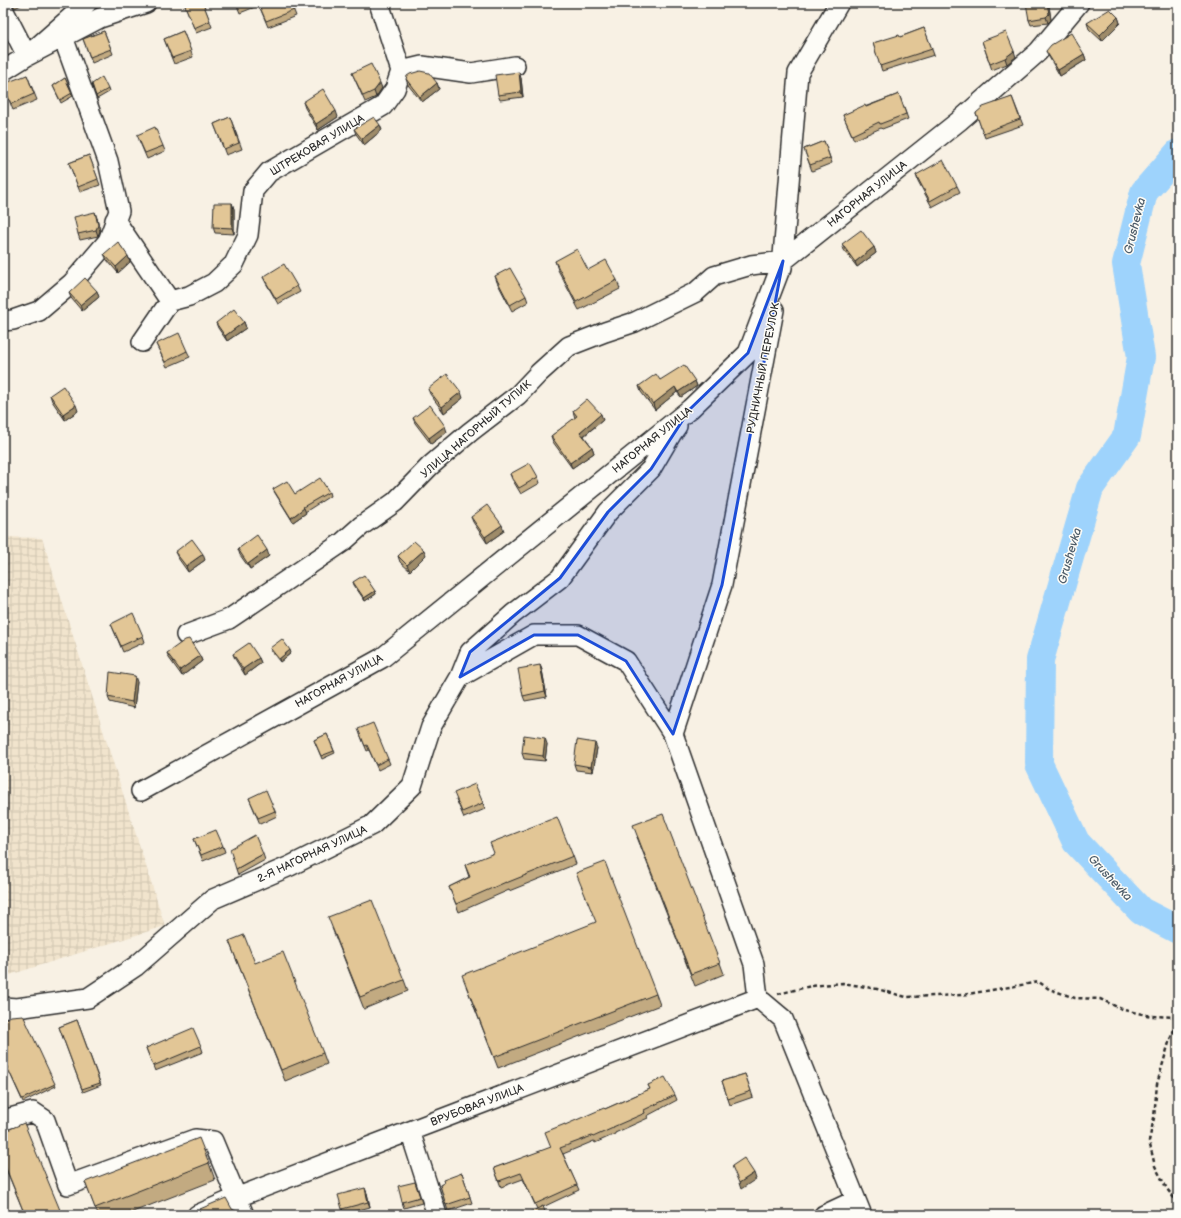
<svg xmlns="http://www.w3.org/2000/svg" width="1181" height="1218" viewBox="0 0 1181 1218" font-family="'Balsamiq Sans',sans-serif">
  <defs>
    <pattern id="industrial-grid" width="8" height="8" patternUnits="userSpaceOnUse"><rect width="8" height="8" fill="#f1e4cd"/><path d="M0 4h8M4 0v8" fill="none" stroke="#cfc4b0"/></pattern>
  </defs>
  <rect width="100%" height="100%" fill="#f8f1e4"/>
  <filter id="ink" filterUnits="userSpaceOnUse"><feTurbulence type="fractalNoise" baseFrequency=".025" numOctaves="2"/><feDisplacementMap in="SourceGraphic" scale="8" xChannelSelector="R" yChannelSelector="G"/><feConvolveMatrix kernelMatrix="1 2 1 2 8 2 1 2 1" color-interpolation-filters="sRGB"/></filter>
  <g filter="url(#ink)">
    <path fill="url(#industrial-grid)" d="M3,537L42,538L165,926L3,977Z"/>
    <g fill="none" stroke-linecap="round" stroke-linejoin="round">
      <path stroke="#9ed3fc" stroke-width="28" d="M1178,153L1144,192L1126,264L1141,357L1127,436L1090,488L1040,660L1039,764L1076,842L1141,911L1178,930"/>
      <defs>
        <path id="minor" d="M379,3L401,71
          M3,9L27,56L87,3
          M3,71L27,56L100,18L146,3
          M115,220L170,301
          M782,268L798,73L839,3
          M3,321L13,320L39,311L72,283L108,241L119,211L108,161L63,37
          M142,342L170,301L189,296L214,283L234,264L248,235L253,191L269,172L383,106L395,89L401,71L422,66L471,73L515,66
          M186,635L229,619L343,542L361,526L395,502L430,466L470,432L518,395L539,373L569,346L605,332L635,322L696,292L714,276L751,265L783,261
          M460,677L470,652L513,614L560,578L608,512L651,469L672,433L677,426
          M673,734L722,585L774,310
          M141,791L382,658L690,409L748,353L783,261L959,121L1038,52L1079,3
          M3,1007L17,1008L88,998L136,966L213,899L290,866L372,825L412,786L431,727L460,677L534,635H578L626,661L673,734L754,964L758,998L783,1019L862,1215
          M3,1120L33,1112L45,1120L68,1185L195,1139L213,1141L244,1215
          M410,1131L437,1215
          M197,1215L238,1197L410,1131L758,998
          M824,1215L856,1200"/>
      </defs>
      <use href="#minor" stroke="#2b2b2b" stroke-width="22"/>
      <path stroke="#2b2b2b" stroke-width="2.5" stroke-dasharray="4 3" stroke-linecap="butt" d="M778,994L811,986L843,983L877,989L906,997L962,995L1039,982L1049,989L1075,998L1100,999L1124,1010L1151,1016L1178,1017
        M1178,1023L1170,1039L1157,1084L1154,1118L1149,1141L1155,1166L1167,1189L1178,1203"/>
      <use href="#minor" stroke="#fdfcf7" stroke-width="19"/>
    </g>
    <path fill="#c2aa81" stroke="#2b2b2b" d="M12,3H25L15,8Z
      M184,3H203L212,27L196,33Z
      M236,3H253L255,7L240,13Z
      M258,3H291L296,16L268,27Z
      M1029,3H1048L1049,6L1051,20L1048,23L1031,25L1029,20Z
      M1118,17L1120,23L1102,41L1089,29L1087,23Z
      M924,28L934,55L882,71L873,43L900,37Z
      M104,31L113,54L92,63L83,39Z
      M183,31L193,57L174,64L164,39Z
      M982,41L1016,57L1007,64L992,70Z
      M1046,51L1084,54L1086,60L1060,76L1049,57Z
      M352,73L382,88L376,97L365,102Z
      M27,75L37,100L13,110L5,90Z
      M65,78L73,96L61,103L53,86Z
      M521,78L523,97L500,100L498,95Z
      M406,79L437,83L439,89L422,102L408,85Z
      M92,84L108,89L109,92L97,99Z
      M899,94L908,119L882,129L881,128L854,140L843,115Z
      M1012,97L1023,125L985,138L976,113Z
      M303,102L338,117L318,130L305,108Z
      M230,117L242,149L226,155L214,124Z
      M354,129L382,130L364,145L356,134Z
      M139,140L163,146L165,151L147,159Z
      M824,141L832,163L812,171L804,149Z
      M89,155L100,185L80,192L69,163Z
      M916,175L957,186L960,192L932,207L918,181Z
      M232,203L234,209V234L215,233L213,227Z
      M97,218L100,231L98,236L80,240L78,234Z
      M842,244L874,247L876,253L857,267L844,250Z
      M104,254L130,262L118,273L107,260Z
      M555,261L617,280L620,289L579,310L558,270Z
      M495,276L526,296L528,302L512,311L497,282Z
      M263,277L297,286L300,292L278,304L266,283Z
      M69,293L99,297L82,311L71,298Z
      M244,322L246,328L227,341L218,328L216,323Z
      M156,344L187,351L190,357L167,367Z
      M660,380L695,381L697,386L681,397L677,392L655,410L641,392L639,386Z
      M428,389L463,398L444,413L430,394Z
      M50,395L78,411L65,420L52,401Z
      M573,411L603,420L584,436L592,447L594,453L572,468L553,442L551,436L575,418Z
      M413,418L447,432L431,444L415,423Z
      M510,474L538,477L540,483L521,494L512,479Z
      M273,489L295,494L329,492L330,496L305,512L306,513L293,522L275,493Z
      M471,517L504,531L487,543L473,522Z
      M238,549L269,556L250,569L240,555Z
      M175,552L205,560L188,572L178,558Z
      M426,555L410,571L400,562L398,556Z
      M353,582L375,591L376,594L365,601L354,585Z
      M111,624L143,636L145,642L123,652Z
      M270,648L291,653L280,662L271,651Z
      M167,653L200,656L202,661L182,676L169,658Z
      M233,654L259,658L261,663L245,675L235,659Z
      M540,665L542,670L547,697L525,701L523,696Z
      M137,682L134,708L110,702L108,697Z
      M327,734L335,753L322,759L314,740Z
      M360,734L388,759L390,764L378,770L369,750L367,751Z
      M547,744L545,761L524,759L522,753Z
      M597,748L593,772L576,770L574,764Z
      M249,798L275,811L277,816L260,824Z
      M456,799L483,803L485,809L464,818Z
      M637,837L720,963L724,974L695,986Z
      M194,839L223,846L225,852L203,861Z
      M263,854L265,860L238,875L236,869Z
      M573,856L576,864L509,891V890L459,912L449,887L469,877L465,865Z
      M332,928L404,980L408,991L364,1009Z
      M229,941L255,963L323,1053L327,1064L285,1081Z
      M466,986L656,994L660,1005L498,1068Z
      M77,1020L101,1085L83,1092L59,1027Z
      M201,1046L203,1052L155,1071L146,1048Z
      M3,1058L55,1084L56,1086L23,1102Z
      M745,1074L753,1097L730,1105L722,1081Z
      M648,1085L675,1095L677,1100L647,1116L648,1118L615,1133V1134L595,1143L594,1141L563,1154L579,1190L543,1207L537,1209L523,1179L501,1187L494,1168L551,1148L605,1109L650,1089Z
      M3,1132L60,1210L62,1215H25L3,1162Z
      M209,1163L215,1180L125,1215H98L85,1182Z
      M462,1173L472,1203L448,1211L440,1185L444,1183Z
      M415,1182L422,1203L404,1208L402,1202Z
      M367,1193L370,1207L344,1214L342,1209Z"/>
    <path fill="#9e8b69" stroke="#2b2b2b" d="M1047,3L1049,6L1051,20L1048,23L1046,17Z
      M1118,17L1120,23L1102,41L1100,35Z
      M1014,51L1016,57L1007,64L1005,58Z
      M1084,54L1086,60L1060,76L1058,70Z
      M519,72L521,78L523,97L521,92Z
      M380,83L382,88L376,97L374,91Z
      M437,83L439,89L422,102L420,97Z
      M336,111L338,117L318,130L316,124Z
      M380,125L382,130L364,145L362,139Z
      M232,203L234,209V234L232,228Z
      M95,212L97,218L100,231L98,236L96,230Z
      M874,247L876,253L857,267L855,262Z
      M128,256L130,262L118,273L116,267Z
      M97,291L99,297L82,311L80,305Z
      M244,322L246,328L227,341L225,336Z
      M695,381L697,386L681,397L678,392Z
      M675,387L677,392L655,410L653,404Z
      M461,392L463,398L444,413L442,407Z
      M76,405L78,411L65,420L63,414Z
      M601,414L603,420L582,437L580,432Z
      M445,426L447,432L431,444L429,438Z
      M592,447L594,453L572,468L570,463Z
      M304,508L306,513L293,522L291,518Z
      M502,525L504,531L487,543L485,537Z
      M267,550L269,556L250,569L248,564Z
      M424,550L426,555L410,571L407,565Z
      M203,554L205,560L188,572L186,566Z
      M375,591L376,594L365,601L364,598Z
      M290,650L291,653L280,662L279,659Z
      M200,656L202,661L182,676L180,670Z
      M259,658L261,663L245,675L243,669Z
      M540,665L542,670L547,697L545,691Z
      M135,676L137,682L134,708L132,702Z
      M545,738L547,744L545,761L543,756Z
      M595,743L597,748L593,772L591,767Z
      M754,1173L756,1179L741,1189L739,1183Z
      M365,1188L367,1193L370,1207L368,1202Z"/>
    <path fill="#e2c696" stroke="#2b2b2b" d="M184,3H203L210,21L194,28Z
      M236,3H249L238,7Z
      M258,3H291L294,10L266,21Z
      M1026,3H1047L1049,14L1046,17L1029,20Z
      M1110,9L1118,17L1100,35L1087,23Z
      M924,28L932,49L880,66L873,43L899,35L900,37Z
      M104,31L111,49L90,57L83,39Z
      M183,31L191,51L172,58L164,39Z
      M1006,32L1014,51L1005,58L990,64L982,41Z
      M1071,33L1084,54L1058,70L1046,51L1051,45Z
      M371,64L380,83L374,91L363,96L352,73Z
      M420,71L429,73L437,83L420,97L406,79L407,76L410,74Z
      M519,72L521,92L498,95L495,75Z
      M27,75L34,94L11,104L3,84Z
      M102,77L108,89L96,96L92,84Z
      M65,78L72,93L60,100L53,86Z
      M323,89L336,111L316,124L303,102Z
      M899,94L906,114L880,124L879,122L852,135L843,115L865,105L866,107Z
      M1012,97L1020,119L983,133L976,113L983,107Z
      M230,117L239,143L224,149L214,124Z
      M374,117L380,125L362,139L354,129Z
      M155,127L163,146L145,153L137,135Z
      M824,141L830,158L810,165L804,149Z
      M89,155L98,179L78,187L69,163Z
      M943,160L957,186L930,201L916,175Z
      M214,203H232V228L213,227Z
      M95,212L98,225L96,230L78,234L74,217Z
      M861,230L874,247L855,262L842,244Z
      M118,242L128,256L116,267L104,254Z
      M577,249L588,270L606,260L617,280L576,302L555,261Z
      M284,264L297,286L276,299L263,277Z
      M510,268L526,296L510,305L495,276Z
      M85,278L97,291L80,305L69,293Z
      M234,309L244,322L225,336L216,323Z
      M179,333L187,351L165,362L156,344Z
      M684,365L695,381L678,392L675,387L653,404L639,386L656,374L660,380Z
      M447,374L461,392L442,407L428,389Z
      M63,386L76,405L63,414L50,395Z
      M587,399L601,414L580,432L592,447L570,463L551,436L577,416L573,411Z
      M430,405L445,426L429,438L413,418Z
      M530,463L538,477L519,488L510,474Z
      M320,478L329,492L303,507L304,508L291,518L273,489L287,481L295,494Z
      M487,505L502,525L485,537L471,517Z
      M257,535L267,550L248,564L238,549Z
      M192,539L203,554L186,566L175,552Z
      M414,541L424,550L407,565L398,556Z
      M364,575L375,591L364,598L353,582Z
      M133,613L143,636L121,646L111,624Z
      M189,639L200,656L180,670L167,653L185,640Z
      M282,639L290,650L279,659L270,648Z
      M249,643L259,658L243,669L233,654Z
      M540,665L545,691L523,696L518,669Z
      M110,672L135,676L132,702L108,697Z
      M373,723L388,759L376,765L367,745L365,746L358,729Z
      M327,734L334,751L321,756L314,740Z
      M524,735L545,738L543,756L522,753Z
      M577,740L595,743L591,767L574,764Z
      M475,784L483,803L462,812L454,793Z
      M266,790L275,811L258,818L249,798Z
      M663,814L720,963L691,974L633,825Z
      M557,817L573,856L506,883V882L456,904L449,887L470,877L465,865L494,853L490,843Z
      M216,830L223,846L201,855L194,839Z
      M255,835L263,854L236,869L230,849Z
      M605,862L656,994L494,1057L462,975L596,922L576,873Z
      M372,900L404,980L360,997L328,917Z
      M244,935L255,963L283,952L323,1053L281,1070L229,941Z
      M23,1015L55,1084L22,1099L3,1058V1020L11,1016Z
      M77,1020L100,1083L82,1089L59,1027Z
      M193,1028L201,1046L153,1066L146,1048Z
      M745,1074L751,1091L728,1099L722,1081Z
      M665,1077L675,1095L644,1110L645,1113L613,1127V1128L593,1137L592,1136L560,1148L577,1185L535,1204L521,1173L499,1181L494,1168L551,1147L545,1132L565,1124V1125L604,1108L605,1109L650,1089L648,1085Z
      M24,1123L60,1210L48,1215H25L3,1161V1132Z
      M199,1138L209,1163L95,1208L85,1182Z
      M744,1158L754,1173L739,1183L732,1166Z
      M462,1173L470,1197L446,1205L440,1185L444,1183L443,1180Z
      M415,1182L420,1197L402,1202L398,1186Z
      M365,1188L368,1202L342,1209L338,1195Z
      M226,1198L232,1209L238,1212L240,1215H203L200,1209Z
      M543,1206L546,1215H524Z
      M672,1212L674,1215H665Z"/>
  </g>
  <path fill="#1d4ed8" fill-opacity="0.2" stroke="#1d4ed8" stroke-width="3" stroke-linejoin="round" d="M783,261L722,585L673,734L626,661L578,635H534L460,677L470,652L560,578L608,512L651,469L690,409L748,353Z"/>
  <g text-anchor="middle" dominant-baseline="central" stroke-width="3" stroke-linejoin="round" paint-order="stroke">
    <g font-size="11" fill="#2b2b2b" stroke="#fdfcf7">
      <text transform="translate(317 145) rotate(-31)">ШТРЕКОВАЯ УЛИЦА</text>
      <text transform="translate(867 194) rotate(-39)">НАГОРНАЯ УЛИЦА</text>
      <text transform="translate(763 368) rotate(-79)">РУДНИЧНЫЙ ПЕРЕУЛОК</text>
      <text transform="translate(476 429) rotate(-41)">УЛИЦА НАГОРНЫЙ ТУПИК</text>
      <text transform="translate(652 440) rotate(-39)">НАГОРНАЯ УЛИЦА</text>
      <text transform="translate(339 681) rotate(-29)">НАГОРНАЯ УЛИЦА</text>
      <text transform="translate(312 854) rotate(-25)">2-Я НАГОРНАЯ УЛИЦА</text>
      <text transform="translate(477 1105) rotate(-21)">ВРУБОВАЯ УЛИЦА</text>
    </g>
    <g font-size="12" font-style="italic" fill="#4e5d6a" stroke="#fdfcf7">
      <text transform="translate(1135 226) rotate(-76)">Grushevka</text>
      <text transform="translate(1070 556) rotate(-74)">Grushevka</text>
      <text transform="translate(1110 878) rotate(47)">Grushevka</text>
    </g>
  </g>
  <rect width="1181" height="1218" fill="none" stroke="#fdfcf7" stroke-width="16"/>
  <rect x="8" y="8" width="1165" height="1202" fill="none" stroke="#2b2b2b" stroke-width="1.5" filter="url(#ink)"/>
</svg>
